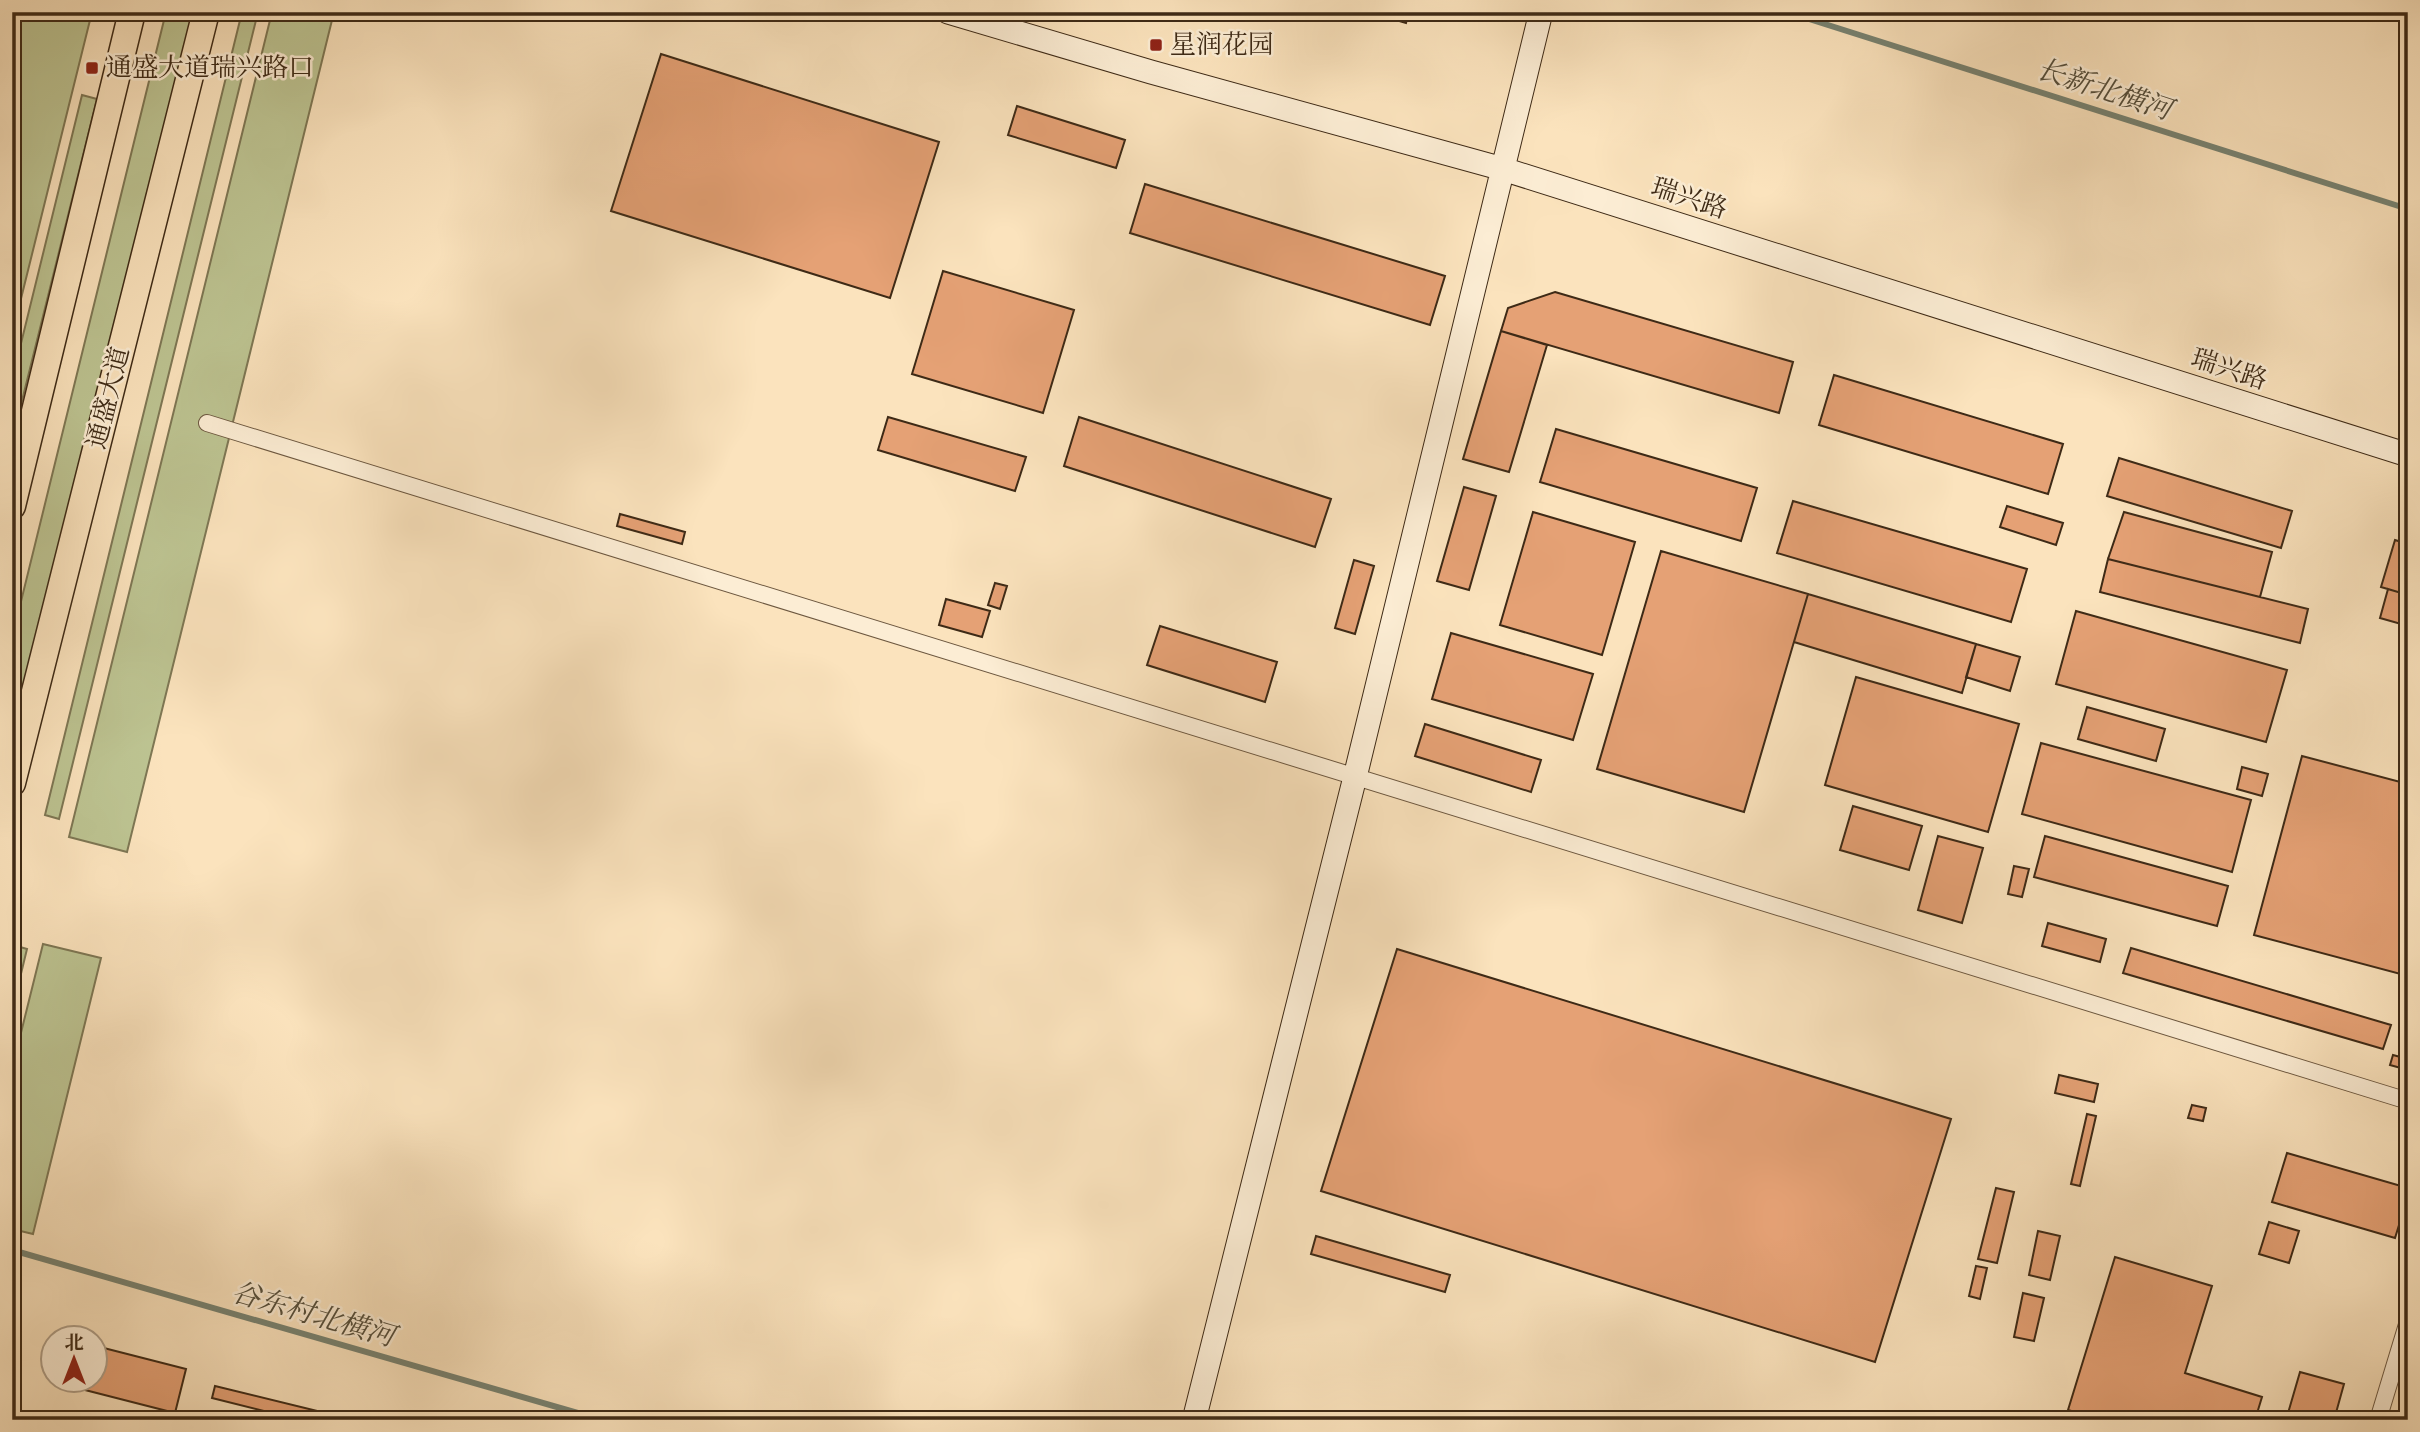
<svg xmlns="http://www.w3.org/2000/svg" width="2420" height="1432" viewBox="0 0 2420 1432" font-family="'IM FELL DW Pica','Noto Serif SC',serif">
  <rect width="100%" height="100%" fill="#fbe3bd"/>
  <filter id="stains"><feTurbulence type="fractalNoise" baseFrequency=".00286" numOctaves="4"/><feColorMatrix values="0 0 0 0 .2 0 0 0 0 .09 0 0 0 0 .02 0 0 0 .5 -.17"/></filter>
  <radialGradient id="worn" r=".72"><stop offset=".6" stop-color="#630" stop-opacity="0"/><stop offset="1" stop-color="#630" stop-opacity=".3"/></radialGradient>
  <path fill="#bdc492" stroke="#7e7754" stroke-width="2" d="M20,12H92L12,335V45Z
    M166,12H193L12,749V638Z
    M242,12H258L59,819L45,815Z
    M272,12H334L127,852L69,837Z
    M82,95L97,99L12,441V380Z
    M43,944L101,958L33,1234L12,1229V1069Z
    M13,945L27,949L12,1011V950Z"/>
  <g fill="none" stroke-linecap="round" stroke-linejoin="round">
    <path stroke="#788372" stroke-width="6" d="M1787,12L2408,209
      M12,1250L602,1420"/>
  </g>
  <path fill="#e5a175" stroke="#3e2a16" stroke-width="2" d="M1369,12H1409L1406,23Z
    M661,54L939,142L890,298L611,211Z
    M1017,106L1125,140L1116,168L1008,135Z
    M1145,184L1445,276L1430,325L1130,233Z
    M943,271L1074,310L1043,413L912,374Z
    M1555,292L1793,362L1779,413L1501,331L1508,308Z
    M1501,331L1547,345L1509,472L1463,459Z
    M1834,375L2063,444L2048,494L1819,425Z
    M888,417L1026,457L1015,491L878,450Z
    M1079,417L1331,499L1315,547L1064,466Z
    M1556,429L1757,488L1741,541L1540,482Z
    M2119,458L2292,511L2281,548L2107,496Z
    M1464,487L1496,496L1469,590L1437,581Z
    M1793,501L2027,569L2011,622L1777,553Z
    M2007,506L2063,523L2056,545L2000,527Z
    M1533,512L1635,542L1602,655L1500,625Z
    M2124,512L2272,552L2260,597L2108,559Z
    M620,514L685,532L682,544L617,526Z
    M2395,540L2408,544V595L2381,587Z
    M1661,551L1808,594L1744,812L1597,769Z
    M2108,559L2308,609L2300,643L2100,592Z
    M1354,560L1374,566L1355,634L1335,628Z
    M995,583L1007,586L1000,609L988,605Z
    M2388,589L2408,595V626L2380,618Z
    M1808,594L1976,644L1962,693L1794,642Z
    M946,599L990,611L982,637L939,625Z
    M2076,611L2287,670L2266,742L2056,684Z
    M1160,626L1277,662L1265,702L1147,665Z
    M1451,633L1593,674L1573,740L1432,699Z
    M1976,644L2020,657L2010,691L1966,677Z
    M1856,677L2019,724L1988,832L1825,785Z
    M2087,707L2165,729L2156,761L2078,739Z
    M1425,724L1541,760L1531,792L1415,756Z
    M2041,743L2251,800L2232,872L2022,814Z
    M2302,756L2408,784V976L2254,935Z
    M2242,767L2268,774L2262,796L2237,789Z
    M1853,806L1922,826L1909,870L1840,850Z
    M1938,836L1983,848L1962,923L1918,910Z
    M2045,836L2228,886L2217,926L2034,877Z
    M2014,866L2029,869L2022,897L2008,894Z
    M2048,923L2106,939L2100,962L2042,946Z
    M2131,948L2391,1025L2383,1049L2123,973Z
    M1397,949L1951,1119L1875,1362L1321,1191Z
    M2393,1055L2408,1059V1070L2390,1065Z
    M2059,1075L2098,1084L2094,1102L2055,1093Z
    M2192,1105L2206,1108L2203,1121L2188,1118Z
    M2087,1114L2096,1116L2080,1186L2071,1184Z
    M2287,1153L2408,1188V1196L2395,1238L2272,1202Z
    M1996,1188L2014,1192L1997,1263L1978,1259Z
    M2269,1222L2299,1231L2289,1263L2259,1254Z
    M2038,1231L2060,1236L2050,1280L2029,1275Z
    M1316,1236L1450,1275L1445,1292L1311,1254Z
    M2115,1257L2212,1286L2185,1373L2262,1397L2255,1420H2102L2068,1410Z
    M1976,1266L1987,1268L1980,1299L1969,1296Z
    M2023,1293L2044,1298L2034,1341L2014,1337Z
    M96,1346L186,1369L175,1413L85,1390L88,1380H94Z
    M2300,1372L2344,1384L2334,1420H2286Z
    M215,1386L354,1420H300L212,1398Z"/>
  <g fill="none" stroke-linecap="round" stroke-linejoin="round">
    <defs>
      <path id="street" d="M207,423L2408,1101
        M2378,1420L2408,1321"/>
      <path id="secondary" d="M948,12L1151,72L1503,169L2408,455
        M1194,1420L1355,777L1541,12"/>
      <path id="primary" d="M12,506L132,12
        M12,783L206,12"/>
    </defs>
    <use href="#street" stroke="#6d5840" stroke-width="18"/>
    <use href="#secondary" stroke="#3e2a16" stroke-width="25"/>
    <use href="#primary" stroke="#3e2a16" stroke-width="29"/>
    <use href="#street" stroke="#fcedd4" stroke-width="16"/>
    <use href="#secondary" stroke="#fcedd4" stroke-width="23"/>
    <use href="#primary" stroke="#fbe3bd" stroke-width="26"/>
  </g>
  <g fill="#8f2418" stroke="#fcedd4" stroke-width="2.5">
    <rect x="1149" y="38" width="14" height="14" rx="3.5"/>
    <rect x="85" y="61" width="14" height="14" rx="3.5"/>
  </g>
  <g text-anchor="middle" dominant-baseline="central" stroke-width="5" stroke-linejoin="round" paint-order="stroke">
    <g font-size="26" fill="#3e2a16" stroke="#fcedd4" text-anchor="start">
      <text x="1170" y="45">星润花园</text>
      <text x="106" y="68">通盛大道瑞兴路口</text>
    </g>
    <g font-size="26" fill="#3e2a16" stroke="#fcedd4">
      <text transform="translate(1689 199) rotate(18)">瑞兴路</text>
      <text transform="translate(2229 370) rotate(18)">瑞兴路</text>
      <text transform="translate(109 398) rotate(-76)">通盛大道</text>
    </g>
    <g font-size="28" font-style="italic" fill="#564f3c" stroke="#fcedd4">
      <text transform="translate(2104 90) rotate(18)">长新北横河</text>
      <text transform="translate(313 1315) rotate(16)">谷东村北横河</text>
    </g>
  </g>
  <rect width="2420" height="1432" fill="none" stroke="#fbe3bd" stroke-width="42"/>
  <rect x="14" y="14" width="2392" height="1404" fill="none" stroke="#3e2a16" stroke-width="3.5"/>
  <rect x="21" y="21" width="2378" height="1390" fill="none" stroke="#3e2a16" stroke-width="2"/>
  <g transform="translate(74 1359)"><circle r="33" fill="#fcedd4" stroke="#b09f88" stroke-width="2"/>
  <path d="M0-5L12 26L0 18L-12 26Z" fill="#8f2418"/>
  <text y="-10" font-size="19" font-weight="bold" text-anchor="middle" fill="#3e2a16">北</text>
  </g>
  <rect width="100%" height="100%" filter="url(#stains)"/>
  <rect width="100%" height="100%" fill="url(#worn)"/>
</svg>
